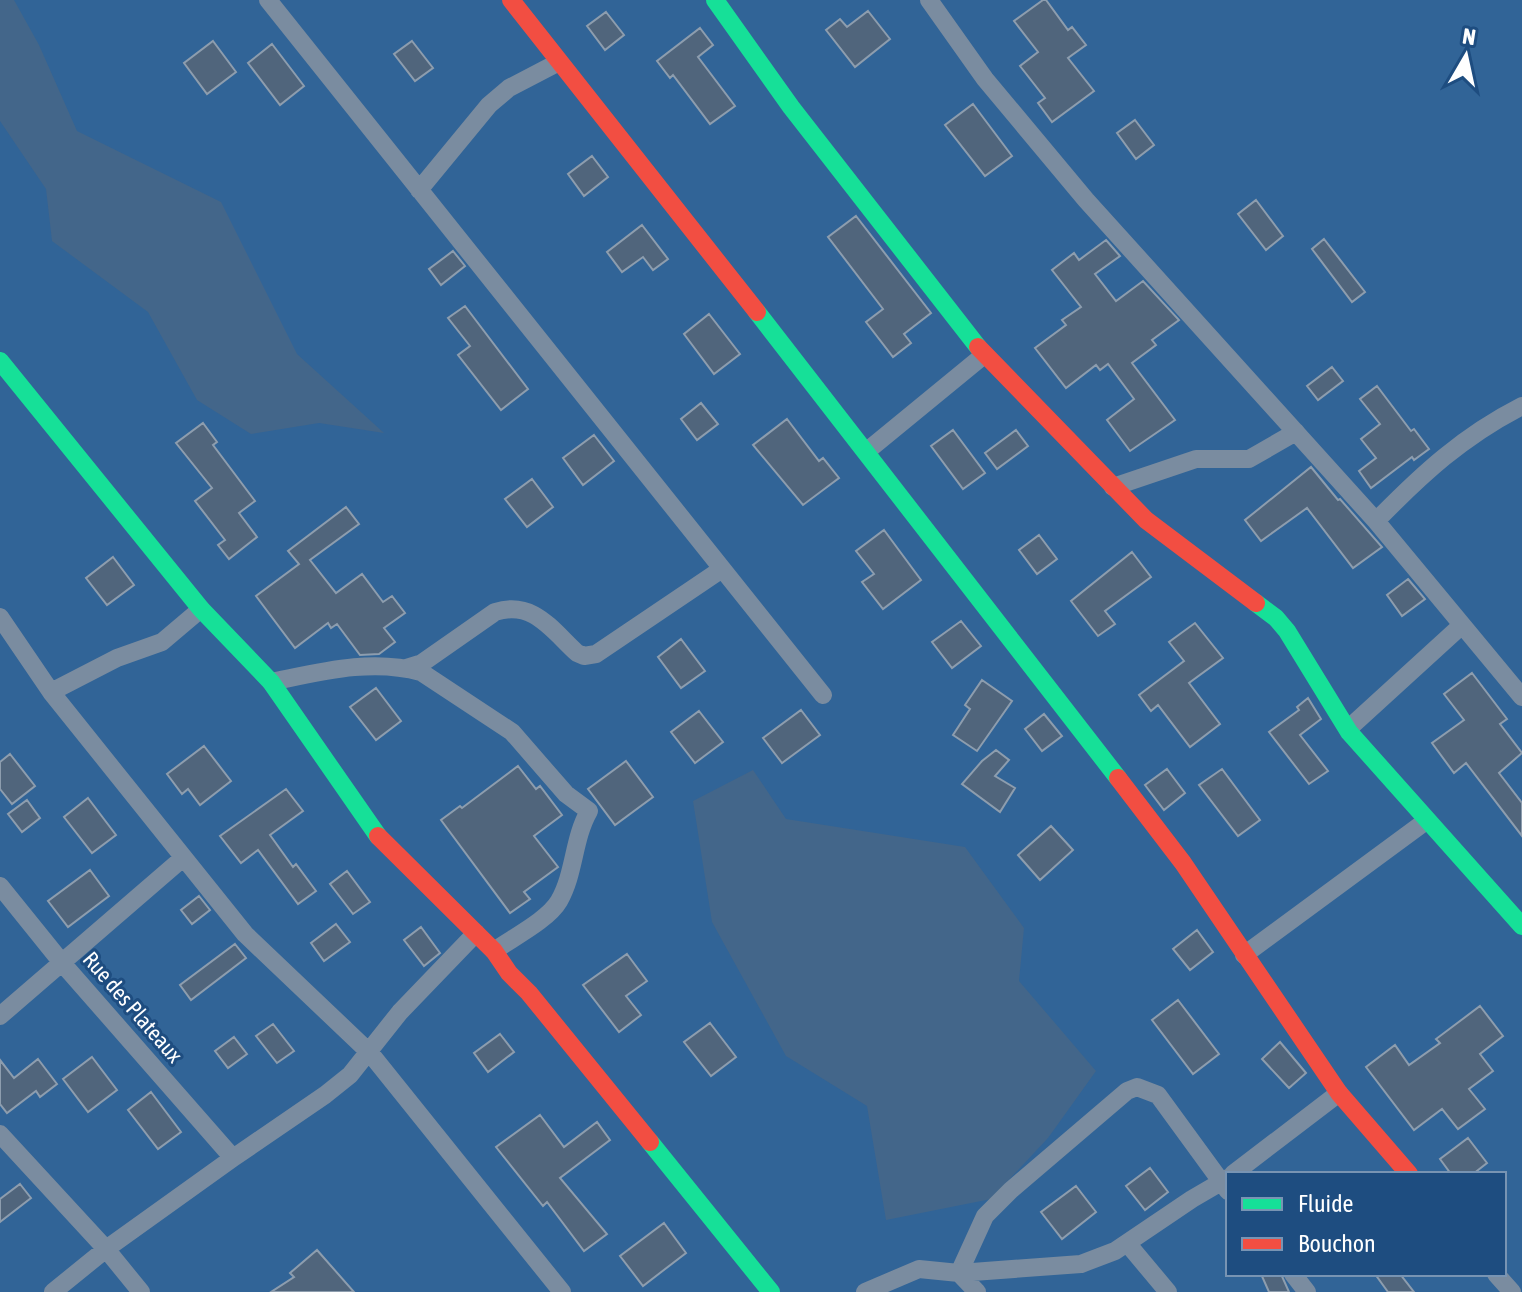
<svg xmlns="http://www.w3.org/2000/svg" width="1522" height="1292" viewBox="0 0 1522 1292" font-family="'Asap Condensed',sans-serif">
  <rect width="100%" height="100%" fill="#344e6a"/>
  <path fill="#316497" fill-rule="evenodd" d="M0,0H1522V1292H0ZM1228,1174H1504V1274H1228Z"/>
  <path fill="#43668a" d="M0,0H14L39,45L77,131L221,202L297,354L384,433L319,423L251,434L197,400L148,312L52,241L46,189L0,121Z
    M753,770L786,819L965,847L1024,928L1019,981L1096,1071L1048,1138L991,1199L886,1220L867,1106L786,1056L712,922L693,801Z"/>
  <path fill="#50657c" stroke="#8d9dae" stroke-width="2" d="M1043,0H1046L1068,30L1072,27L1086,45L1068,58L1094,91L1052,122L1038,103L1045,98L1020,66L1038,52L1014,21Z
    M868,11L890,39L855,67L826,30L840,19L847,27Z
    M606,12L624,35L605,50L587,26Z
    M700,28L713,45L698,57L735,106L710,124L673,75L670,78L657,61Z
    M213,41L236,72L207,94L184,63Z
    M412,41L433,68L415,81L394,54Z
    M272,44L304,86L280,105L248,63Z
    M973,104L1012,156L985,176L945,125Z
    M1135,120L1154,145L1136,159L1117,133Z
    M592,156L608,177L584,196L568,174Z
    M1256,200L1283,236L1266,250L1238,214Z
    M856,216L931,313L904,334L911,343L893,357L866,322L883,309L828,237Z
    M642,225L668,259L653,270L643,257L622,272L607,252Z
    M1324,239L1365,292L1352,302L1312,249Z
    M1106,240L1120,256L1095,274L1116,301L1143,281L1179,320L1152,340L1156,345L1132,363L1175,420L1130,451L1107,420L1134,399L1108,364L1100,370L1096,365L1066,388L1035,348L1066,325L1062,320L1081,307L1052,270L1074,253L1079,260Z
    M453,251L465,266L441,285L429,269Z
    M465,306L528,389L501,410L458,355L470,346L448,318Z
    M709,314L740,354L714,374L684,334Z
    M1332,367L1343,381L1318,400L1307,386Z
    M1377,386L1411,431L1414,429L1429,449L1414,460L1412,457L1371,488L1359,471L1376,458L1361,439L1380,424L1360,399Z
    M701,403L718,424L697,440L681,419Z
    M787,419L819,461L823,458L839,478L803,505L753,445Z
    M203,423L217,442L213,445L255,501L239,513L257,537L229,559L218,545L225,540L195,501L212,488L176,443Z
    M953,430L985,473L963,489L931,446Z
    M1016,430L1028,446L997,469L985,453Z
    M594,435L614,461L583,485L563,458Z
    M1311,467L1338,500L1340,499L1382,547L1353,568L1307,508L1261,541L1245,520Z
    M532,479L553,507L527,527L505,499Z
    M346,507L359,524L310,560L336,593L362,574L383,602L392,596L405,613L384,628L395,642L379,654L360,655L337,624L331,628L328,623L295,648L256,596L299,564L288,551Z
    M884,530L921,580L883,609L862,582L874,574L856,551Z
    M1039,535L1057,559L1037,574L1019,550Z
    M1132,552L1151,577L1105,611L1115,624L1098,636L1071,601Z
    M113,557L134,585L107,605L86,578Z
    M1408,579L1425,599L1402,616L1387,595Z
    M961,621L981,646L952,668L932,642Z
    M1195,623L1223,658L1189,683L1220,724L1190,747L1158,705L1151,711L1139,695L1184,661L1169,642Z
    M681,639L705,671L681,688L658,657Z
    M1472,673L1507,719L1500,724L1522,753L1499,773L1522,803V836L1466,763L1454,773L1432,743L1464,720L1444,694Z
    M982,680L1012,701L977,751L953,735L970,709L965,705Z
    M376,688L401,721L376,740L350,707Z
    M1308,698L1321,719L1300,735L1328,771L1309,784L1269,732L1299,710L1297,707Z
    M801,710L820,735L782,763L763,738Z
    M699,711L723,742L695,763L671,732Z
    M1044,714L1062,736L1042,751L1025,729Z
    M204,746L231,781L200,805L188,789L182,794L167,774Z
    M996,750L1009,760L995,776L1015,788L1000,812L962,784L982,761Z
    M10,754L35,786L12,804L0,789V762Z
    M626,761L653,797L615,825L588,789Z
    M518,766L536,789L540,786L562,815L534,836L558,867L524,892L530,899L510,913L441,820L460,806L462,808Z
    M1167,769L1185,793L1164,810L1145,785Z
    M1222,769L1260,820L1238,836L1199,785Z
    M286,789L303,811L270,835L293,867L296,864L316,891L298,904L258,850L241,863L220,836Z
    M88,798L116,835L92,853L64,817Z
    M27,800L40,818L22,832L8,814Z
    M1051,826L1073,850L1040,880L1018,855Z
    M90,870L109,896L68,927L48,901Z
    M347,871L370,902L353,914L330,884Z
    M199,896L210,910L192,924L181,910Z
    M336,924L350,942L324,961L311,943Z
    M421,927L440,953L424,966L404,940Z
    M1197,930L1213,952L1190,970L1173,949Z
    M235,944L246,958L191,1000L180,985Z
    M627,954L647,981L626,996L641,1015L619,1032L583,985Z
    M1178,1000L1219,1054L1193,1074L1152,1020Z
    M1480,1006L1503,1036L1480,1054L1493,1071L1469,1089L1485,1109L1458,1129L1442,1109L1414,1130L1366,1067L1395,1045L1409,1065L1440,1043L1436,1039Z
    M710,1023L736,1057L711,1076L684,1042Z
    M273,1024L294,1051L277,1063L256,1036Z
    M500,1034L514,1052L488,1072L474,1053Z
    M234,1037L247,1054L228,1068L215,1051Z
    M1280,1042L1306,1073L1289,1088L1262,1059Z
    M92,1057L117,1090L88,1112L63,1079Z
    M38,1059L57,1084L40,1097L36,1091L7,1113L0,1104V1060L14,1078Z
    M151,1092L181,1132L158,1149L128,1110Z
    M540,1115L564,1147L597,1122L610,1140L560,1178L607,1234L584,1251L547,1202L543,1206L496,1147Z
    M1468,1138L1487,1163L1473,1174H1451L1440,1159Z
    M1150,1168L1168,1192L1145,1210L1126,1186Z
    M20,1184L31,1198L0,1222V1199Z
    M1076,1186L1096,1212L1062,1239L1041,1212Z
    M664,1223L686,1253L643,1286L620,1256Z
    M317,1250L354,1292H271L294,1277L290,1273Z
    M1261,1274H1281L1289,1292H1269Z
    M1375,1274H1400L1414,1292H1388Z"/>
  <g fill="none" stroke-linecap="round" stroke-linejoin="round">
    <path stroke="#7a8ca0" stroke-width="18" d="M268,0L823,695
      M929,0L985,79L1086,200L1376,521L1522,697
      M419,190L489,105L509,88L559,62
      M867,451L984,355
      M1113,487L1196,459H1249L1296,432
      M1376,521C1422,474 1463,436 1522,406
      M0,617L51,692L245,934L370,1053L562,1292
      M406,668L422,663L495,612C533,600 551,629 577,653L584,656L596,654L722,569
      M271,682C320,672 371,658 421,672L512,732L566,794L589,811C573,839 575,873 559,901C548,920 512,938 494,951
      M51,692L117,658L162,642L201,609
      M1348,729L1462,625
      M0,886L63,964L233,1158
      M1244,955L1426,821
      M0,1016L183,858
      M0,1134L106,1249L141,1292
      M1233,1174L1339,1093
      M1127,1243L1168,1292
      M959,1273L985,1216L1011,1190L1127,1091L1137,1087L1158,1095L1228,1191
      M959,1273L977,1292
      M1293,1274L1307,1292
      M1496,1274L1512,1292
      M53,1292L106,1249L233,1158L325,1095L350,1075L400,1012L476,933
      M865,1292L919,1269L959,1273L1081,1264L1115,1251L1192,1199L1228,1178"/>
    <path stroke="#16e098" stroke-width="18" d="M715,0L791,107L978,347
      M757,312L1118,778
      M0,361L201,609L271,682L378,836
      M1256,603L1276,618L1287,631L1349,732L1522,926
      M650,1142L771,1292"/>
    <path stroke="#f24e42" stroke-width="18" d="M511,0L757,312
      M978,347L1146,520L1256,603
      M1118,778L1183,863L1339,1093L1409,1174
      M378,836L494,951L509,973L529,993L650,1142"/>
  </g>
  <g text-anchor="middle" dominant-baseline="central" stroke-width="6" stroke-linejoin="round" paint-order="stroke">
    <g font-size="22" fill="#fff" stroke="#1e4d80">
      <text transform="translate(133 1007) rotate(49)">Rue des Plateaux</text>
    </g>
  </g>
  <rect x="1226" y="1172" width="280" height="104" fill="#1e4d80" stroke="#7894b3" stroke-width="2"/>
  <rect x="1242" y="1198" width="40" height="12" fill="#16e098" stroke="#7894b3" stroke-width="2"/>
  <text x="1298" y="1212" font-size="24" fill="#ffffff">Fluide</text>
  <rect x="1242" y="1238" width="40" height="12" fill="#f24e42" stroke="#7894b3" stroke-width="2"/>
  <text x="1298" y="1252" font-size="24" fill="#ffffff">Bouchon</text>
  <g transform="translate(1466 56) rotate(9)" stroke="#1e4d80" stroke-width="6" paint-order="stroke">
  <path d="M0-6L14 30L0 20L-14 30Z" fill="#ffffff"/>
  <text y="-12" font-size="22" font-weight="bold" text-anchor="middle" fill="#ffffff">N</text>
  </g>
</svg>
